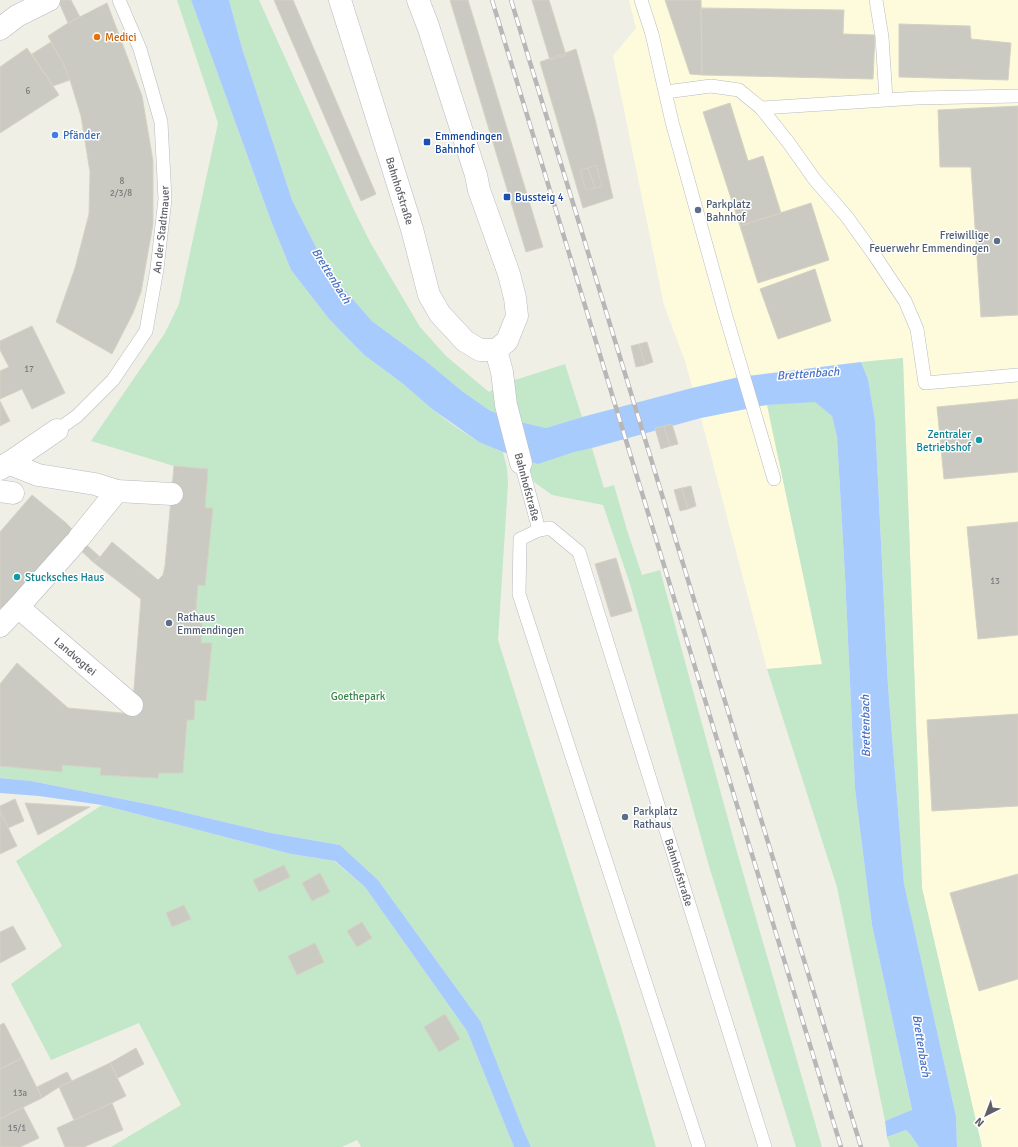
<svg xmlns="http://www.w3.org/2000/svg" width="1018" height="1147" viewBox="0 0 1018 1147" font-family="Signika,sans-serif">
  <rect width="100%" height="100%" fill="#f0efe6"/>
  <path fill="#fefbdd" d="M629,0H1018V1147H982L922,888L903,358L861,362L761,374L765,389L767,405L822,665L767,669L701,418L685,361L664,305L613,56L636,28Z"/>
  <path fill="#c3e7c9" d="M177,0H191L271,221L291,270L329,319L364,355L402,383L432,409L453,425L479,442L503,452L507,468L508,484L498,640L622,1030L656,1147H531L523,1129L481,1022L378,880L340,845L271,833L157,806L31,781L0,778V766L62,772V765L101,768L100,775L158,778L159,773H183L187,720L195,700L206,701L212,643H201L202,623L195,622L198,585L205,586L213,508H205L208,469L174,466L91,441L165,333L179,304L218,123Z
    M229,0H259L354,210L370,242L420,327L446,356L489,392L503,383L518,379L565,364L582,417L546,428L516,421L489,410L462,391L426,361L372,321L343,288L320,255L292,200L242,48Z
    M903,358L922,888L982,1147H957L956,1116L904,885L888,686L875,420L868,379L861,362Z
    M815,401L832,416L837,437L845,576L855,789L872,925L912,1111L885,1121L837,887L767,669L822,664L767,405Z
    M592,448L604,488L614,485L627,530L642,575L660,570L737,852L822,1147H796L709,866L630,584L603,505L552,495L534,482L525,459Z
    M102,805L291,854L334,861L365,887L467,1031L514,1147H361L357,1140L342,1147H111L181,1105L139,1023L51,1060L11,984L62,946L16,861Z
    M906,1130L910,1134L919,1147H890L887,1137Z"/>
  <path fill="#a8cbfe" d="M191,0H229L242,48L292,200L320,255L343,288L372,321L426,361L462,391L489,410L516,421L546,428L582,417L692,388L739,377L861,362L868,379L875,420L888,686L904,884L956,1116L957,1147H919L910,1134L906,1130L887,1137L885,1121L912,1110L872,925L855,789L845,576L837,437L832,416L815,402L767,405L701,418L592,448L574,452L538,464L503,452L479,442L432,409L402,383L364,355L329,319L291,270L271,221Z
    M0,778L31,781L157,806L271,833L340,845L378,880L481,1022L523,1129L531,1147H514L467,1031L365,887L335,861L291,854L102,805L39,796L0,793Z"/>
  <path fill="#cbcac2" stroke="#d5d2c4" d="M58,0H71L80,17L68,23Z
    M274,0H293L376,194L361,201Z
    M450,0H468L543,247L526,252Z
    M532,0H549L566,55L550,60Z
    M665,0H701L702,75L690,74Z
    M107,3L142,96L153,161V224L141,292L133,313L112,354L56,322L75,268L89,214L90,172L81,116L70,80L63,63L48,36L68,23Z
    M701,8L844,10L843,34L875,35L873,79L702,75Z
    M899,24L970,26L971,39L1011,43L1008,80L899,77Z
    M51,42L63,63L70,80L53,86L32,54Z
    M27,48L59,95L0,133V67Z
    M576,49L595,119L613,198L583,208L540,62Z
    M730,103L748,161L763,156L781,213L740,226L703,112Z
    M1018,106V315L981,317L971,167H940L938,110Z
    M596,165L602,186L595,188L588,168Z
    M588,168L595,188L586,190L580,170Z
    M811,203L829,260L758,283L740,226Z
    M815,269L831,321L778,339L760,289Z
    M32,326L65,393L32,409L22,389L0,399V371L9,367L0,350V341Z
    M647,342L653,362L645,365L639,344Z
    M639,344L645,365L636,367L631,346Z
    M1018,399V472L944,479L937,407Z
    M0,401L10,421L0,426Z
    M672,424L678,444L670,446L664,426Z
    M664,426L670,446L661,449L655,428Z
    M174,466L208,469L205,508H213L205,586L198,585L195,622L202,623L201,643H212L206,701L195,700L194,720H187L183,773H159L158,778L100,775L101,768L62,765V772L0,766V684L17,663L68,708L132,714L141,599L93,562L100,557L112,542L158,580L163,575L165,566Z
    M691,486L696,506L688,509L682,488Z
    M682,488L688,509L680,511L674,490Z
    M32,495L65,522L73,530L0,617V532Z
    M1018,522V635L978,639L967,527Z
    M79,538L100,557L93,562L74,544Z
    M616,558L632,611L611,617L595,564Z
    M1018,714V806L932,811L927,720Z
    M15,799L24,821L8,828L0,811V806Z
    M25,803L90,807L38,835Z
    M0,811L17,846L0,854Z
    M284,865L290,877L259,892L253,880Z
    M320,873L330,892L312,901L302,883Z
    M1018,874V979L979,991L950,893Z
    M184,905L191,919L172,927L166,913Z
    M362,922L372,938L357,947L347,931Z
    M13,926L26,949L0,963V932Z
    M315,943L324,962L297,975L288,956Z
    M445,1014L460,1039L439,1052L424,1027Z
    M4,1023L22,1058L0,1069V1025Z
    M136,1048L144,1064L118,1078L110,1063Z
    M22,1058L42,1098L0,1119V1069Z
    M110,1063L126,1096L112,1103L74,1120L59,1087Z
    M67,1072L72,1081L59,1087L42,1098L37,1087Z
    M112,1103L123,1130L84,1147H65L57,1128Z
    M23,1107L39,1138L20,1147H0V1119Z"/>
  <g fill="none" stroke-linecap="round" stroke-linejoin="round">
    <defs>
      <g id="lane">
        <path d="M641,0L652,34L672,122L725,313L774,479"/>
        <path d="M876,0L882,37L886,99"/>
        <path d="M666,92L711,86L739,90L761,108L788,142L815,180L847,217L875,256L905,301L917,329L925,383L1018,375"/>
        <path d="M761,108L917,98L1018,96"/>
        <path id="s1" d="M57,430L77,416L113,380L146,331L157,269L165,199L161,122L140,49L119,0"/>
        <path d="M521,463L539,530"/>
        <path id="s2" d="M699,1147L519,594L520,539L539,530L550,528L579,552L765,1147"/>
      </g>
      <g id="street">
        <path id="s3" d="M340,0L412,229L429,295L440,314L465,341L480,350H496L507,341L517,316L515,298L509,274L479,190L476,175L428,26L418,0"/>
        <path d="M0,29L17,16L49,0"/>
        <path d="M496,350L502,372L506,405L521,463"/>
        <path d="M8,463L38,475L95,484L117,491L172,494"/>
        <path d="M0,469L57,430"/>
        <path d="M0,491L13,493"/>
        <path d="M79,538L117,491"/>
        <path id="s4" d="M74,544L18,607L132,705"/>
        <path d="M0,626L18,607"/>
      </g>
    </defs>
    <use href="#lane" stroke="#b8bac0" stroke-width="14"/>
    <use href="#street" stroke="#b8bac0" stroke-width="23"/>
    <use href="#lane" stroke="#fff" stroke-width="13"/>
    <use href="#street" stroke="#fff" stroke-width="22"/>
    <defs>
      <path id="rail" d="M492,0L841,1147
        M511,0L861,1147"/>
    </defs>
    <use href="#rail" stroke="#b7b7b8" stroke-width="4.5"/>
    <use href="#rail" stroke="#fff" stroke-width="3" stroke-dasharray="9" stroke-linecap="butt"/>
  </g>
  <circle fill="#e8710a" stroke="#fff" stroke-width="1.5" cx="97" cy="37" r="4"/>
  <circle fill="#3f7fe0" stroke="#fff" stroke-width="1.5" cx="55" cy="135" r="4"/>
  <g fill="#1a4fb4" stroke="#fff" stroke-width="1.5">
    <rect x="423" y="138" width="8" height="8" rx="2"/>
    <rect x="503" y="193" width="8" height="8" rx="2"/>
  </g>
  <g fill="#5c6f8a" stroke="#fff" stroke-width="1.5">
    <circle cx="698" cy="210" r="4"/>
    <circle cx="997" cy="241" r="4"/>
    <circle cx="169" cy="623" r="4"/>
    <circle cx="625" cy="817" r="4"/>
  </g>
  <g fill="#0f9aa8" stroke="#fff" stroke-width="1.5">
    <circle cx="979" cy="440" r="4"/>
    <circle cx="17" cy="577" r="4"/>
  </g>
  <g text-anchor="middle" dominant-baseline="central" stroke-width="3" stroke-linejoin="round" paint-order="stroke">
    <g font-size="9" fill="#797a7d">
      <text x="28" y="91">6</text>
      <text x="122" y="181">8</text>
      <text x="121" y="193">2/3/8</text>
      <text x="29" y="369">17</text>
      <text x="995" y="581">13</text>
      <text x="20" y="1093">13a</text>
      <text x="17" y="1128">15/1</text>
    </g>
    <g font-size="11" fill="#c56008" stroke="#fff" text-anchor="start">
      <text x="105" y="37">Medici</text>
    </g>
    <g font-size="11" fill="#366cbe" stroke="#fff" text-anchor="start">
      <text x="63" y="135">Pfänder</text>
    </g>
    <g font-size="11" fill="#164399" stroke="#fff" text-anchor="start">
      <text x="435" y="136">Emmendingen<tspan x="435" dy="13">Bahnhof</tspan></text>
      <text x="515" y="197">Bussteig 4</text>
    </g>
    <g font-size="11" fill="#5e6066" stroke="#fff">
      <text stroke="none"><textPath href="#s3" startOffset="200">Bahnhofstraße</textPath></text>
      <text stroke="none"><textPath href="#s1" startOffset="237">An der Stadtmauer</textPath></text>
      <text transform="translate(527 487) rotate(75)">Bahnhofstraße</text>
      <text stroke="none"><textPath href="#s4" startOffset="160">Landvogtei</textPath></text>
      <text stroke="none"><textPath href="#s2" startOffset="1042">Bahnhofstraße</textPath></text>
    </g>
    <g font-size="11" fill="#4e5e75" stroke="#fff" text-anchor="start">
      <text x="706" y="204">Parkplatz<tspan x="706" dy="13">Bahnhof</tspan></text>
      <text x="989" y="235" text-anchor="end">Freiwillige<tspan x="989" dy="13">Feuerwehr Emmendingen</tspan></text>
      <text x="177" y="617">Rathaus<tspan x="177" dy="13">Emmendingen</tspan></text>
      <text x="633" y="811">Parkplatz<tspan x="633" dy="13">Rathaus</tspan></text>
    </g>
    <g font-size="11" fill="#0d838f" stroke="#fff" text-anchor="end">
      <text x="971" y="434">Zentraler<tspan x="971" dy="13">Betriebshof</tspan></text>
      <text x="25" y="577" text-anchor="start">Stucksches Haus</text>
    </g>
    <g font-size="11" fill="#368546" stroke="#fff">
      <text x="358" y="696">Goethepark</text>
    </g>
    <g font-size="12" font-style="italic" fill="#4971c3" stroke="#fff">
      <text transform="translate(331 276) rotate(58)">Brettenbach</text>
      <text transform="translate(808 374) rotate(-4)">Brettenbach</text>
      <text transform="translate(866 726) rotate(-91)">Brettenbach</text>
      <text transform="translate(921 1046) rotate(81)">Brettenbach</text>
    </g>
  </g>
  <g transform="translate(986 1115) rotate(222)" stroke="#ffffff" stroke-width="3" paint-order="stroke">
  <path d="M0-3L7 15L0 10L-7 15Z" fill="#5e6066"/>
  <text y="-6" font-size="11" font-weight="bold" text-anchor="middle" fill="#5e6066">N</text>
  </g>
</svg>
